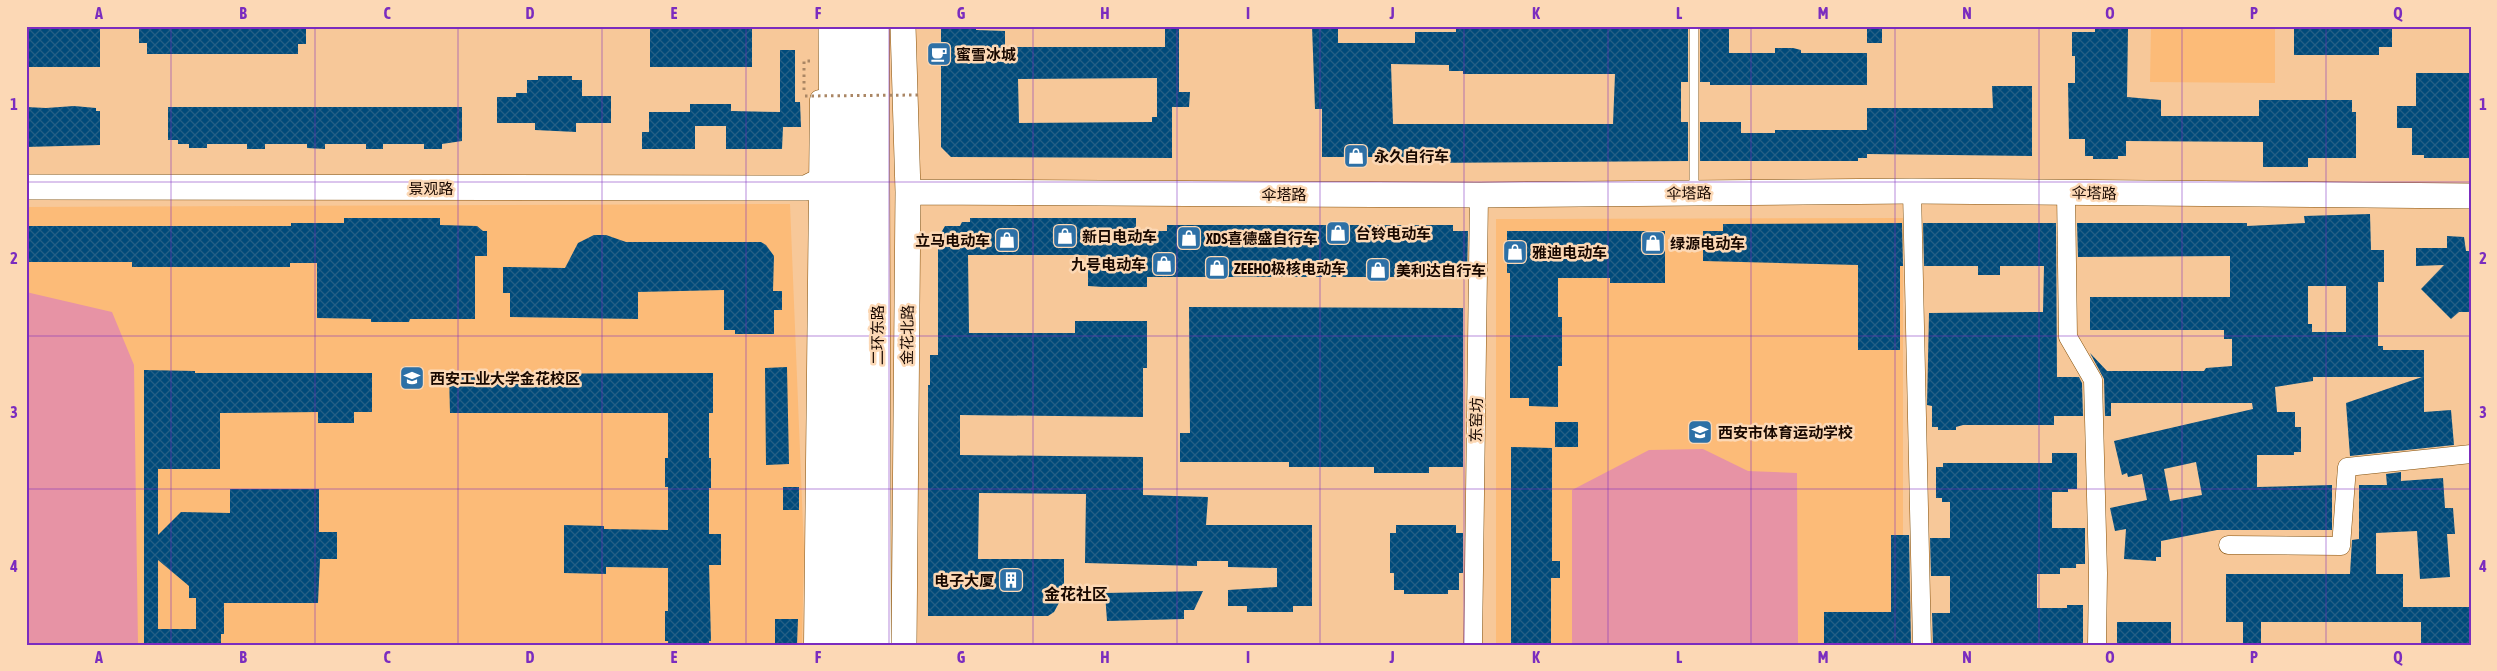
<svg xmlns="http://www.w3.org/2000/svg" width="2497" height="671" viewBox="0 0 2497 671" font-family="'Asap Condensed','Noto Sans SC',sans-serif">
  <defs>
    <pattern id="building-cross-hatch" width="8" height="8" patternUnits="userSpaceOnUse" patternTransform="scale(1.25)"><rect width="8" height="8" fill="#004a7a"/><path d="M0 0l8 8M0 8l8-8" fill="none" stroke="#255f85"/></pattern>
  </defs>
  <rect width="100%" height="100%" fill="#f7c899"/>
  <path fill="#fcbb78" d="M2151,26H2275V83L2150,82Z
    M790,204L804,550L802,645H26V207Z
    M1903,218V645H1496V219Z"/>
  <path fill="#e793a5" d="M26,292L112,312L134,365L138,645H26Z
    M1703,449L1748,471L1797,473L1798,645H1572V490L1649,450Z"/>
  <path fill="url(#building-cross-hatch)" fill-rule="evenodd" d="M26,26H100V67H26Z
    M139,26H306V44H298V54H147V43H139Z
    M650,26H752V67H650Z
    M941,26H976V30L1005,31V47H1165V26H1179V92H1190L1189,107H1172V158L951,157L941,147ZM1157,78V117H1152V122L1019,123L1018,79Z
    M1312,26H1338V43H1415V32H1456V26H1688V82H1681V122H1688V161L1417,163V157H1322V109H1315ZM1391,64L1449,65V71H1463V74H1615L1613,124H1393Z
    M1700,26H1729V53H1775V48H1793L1801,50V53H1867V85H1710V82H1700Z
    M2294,26H2392V47H2379V55H2294Z
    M1867,28H1882V43H1867Z
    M2095,29H2128L2127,97L2161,100V116H2259V100H2352V112H2356V158H2308V167H2263V142L2126,141V156H2118V159H2093V156H2085V139H2069L2068,83H2075V56H2072V32H2095Z
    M780,50H795V102H800L801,127H783L782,149H726V126H695V149H642V132H649V112H690V104H731V111L780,112Z
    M2416,73H2471V158H2424V155H2412V128H2397V106H2416Z
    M538,76H572V80H582V96H611V123H576V132L535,130V123H497V97H516V93H527V80H538Z
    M1992,86H2032V156L1867,154V158H1858V161H1700V122H1741V133H1775V130H1867V108H1993Z
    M74,106L96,108V111H100V145L26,147V107L46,108Z
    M168,107H462V141L442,144V149H424V144H383V149H366V144H325V149L307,148V144H265V149H247V144H207V148H189V144H178V140H168Z
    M2370,214L2371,250H2384V282H2378V346H2383V350H2424V412L2451,410L2454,445L2350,456L2346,403L2422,377H2313V381L2275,387L2277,412H2295V427H2301V452H2294V455H2257V487L2332,485V530H2217L2161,541V557H2156V561L2124,559L2126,529L2115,531L2110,508L2147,500L2142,474L2128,477L2127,473L2122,475L2114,441L2253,409L2252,403H2111V416H2105L2104,379L2090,353L2107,371H2204L2206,368L2232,366V339H2224V330H2090V297H2230V256L2078,257L2077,223H2247V226L2305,223L2304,216ZM2308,286H2346V332H2312V324H2308ZM2196,462L2202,495L2170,501L2164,469Z
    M344,218H440V225L477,226L483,231H487V256H475V319H410L409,322H371V319L317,318V263H290V267H132V262H26V226H291V223H344Z
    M970,218H1136V231H1167V225H1453V231H1468L1467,277H1147V287H1103L1088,286V255H968L969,333H1075V321H1147V368H1143V417L960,415V455L1143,457V495L1208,497L1206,525H1312V606H1293V612H1247V606H1228V590L1277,587V568L1228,567V561H1197V566L1085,563L1086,494L979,493L978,559H1064V601H1060L1054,612L1048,616H928V385H930V355H938V238L945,226H960L962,222H970Z
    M1902,223L1903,266H1900V350H1858V265L1703,261V231H1723V224Z
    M1923,223H2056L2057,377H2079L2082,383L2083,416H2054V425H1963L1956,427V430H1938V427H1932V406L1927,405L1929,313L2043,312L2044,266H2000V275H1978V266H1924Z
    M1507,231H1665V283H1610V278H1558V317H1562V366H1558V407L1529,406V398H1510V273H1507Z
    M594,235H606L626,242H761L766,245L774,256L773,291H782V310H774V334H735V330H724V290L638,292V319L510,317V293H503V267L565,268L578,243Z
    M2447,236L2464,237L2466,251H2471V312H2459L2451,319L2421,289L2444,265L2416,266V248H2447Z
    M1189,307L1463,308V467H1429V473H1374V467H1289V462H1180V433H1190Z
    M787,367L789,464L766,465L765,368Z
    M144,370L195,371V373H372V412H354V423H318V412L220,413V469H158V535L181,512L230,513V489H319V532H337V559H320L318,603H224V634H221V645H144ZM158,560L189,586V598H196V629H158Z
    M713,373V413H709V458H711V488H709V534H721V565H709L711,641H709V645H668V641H665V611H668V568L606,567V574L564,573V525L604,526V529L668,530V487H665V458H668V413H450L449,374Z
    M1555,422H1578V447H1555Z
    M1511,447L1552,448V561H1560V578H1551V645H1511Z
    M2052,453H2077V489H2068V492H2052V528H2085V564H2076V568H2060V574H2037V608H2067V605H2083V643L1933,645L1932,613H1950V576H1931L1930,538H1950V502H1942V498H1936V467H1943V463H2052Z
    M2401,472V481L2443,478L2445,508H2453L2455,534H2447L2450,577L2420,579L2417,531L2376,533V574H2403V607H2471V645H2421V622H2261V645H2243V622H2226V574H2350L2352,540L2359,539V485H2387L2386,474Z
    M783,487H799V510H783Z
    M1396,525H1456V533H1463V573H1459V590H1448V594H1404V590H1394V573H1390V533H1396Z
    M1891,535H1909L1911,645H1824V612H1891Z
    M1203,591L1194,610H1184V619L1107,621L1105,593Z
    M775,619H798L797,645H775Z
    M2117,622H2171V643L2117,644Z"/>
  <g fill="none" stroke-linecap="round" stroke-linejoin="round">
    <defs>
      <path id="lane" d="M1694,26V191"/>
      <path id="street" d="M1912,191L1922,645
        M2066,192L2068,337L2093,380L2098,573L2097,645
        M2228,545L2341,546L2347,467L2471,454
        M813,645L819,99
        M1473,645L1479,195"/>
      <path id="secondary" d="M831,26L834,645
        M903,26L908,192L904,645
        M26,187L806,188L832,175
        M908,192L1479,195L1912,191L2471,196"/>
      <path id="highway" d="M875,26L877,645
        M851,645L852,26"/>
    </defs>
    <use href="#lane" stroke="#834f09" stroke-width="10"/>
    <use href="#street" stroke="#834f09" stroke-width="19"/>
    <use href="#secondary" stroke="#834f09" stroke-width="26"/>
    <use href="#highway" stroke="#834f09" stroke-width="29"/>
    <path stroke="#aa8664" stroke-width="3" stroke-dasharray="2.5 4" stroke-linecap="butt" d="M804,90V61H811"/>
    <use href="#lane" stroke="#fff" stroke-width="9"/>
    <use href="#street" stroke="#fff" stroke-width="18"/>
    <use href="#secondary" stroke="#fff" stroke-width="25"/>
    <use href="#highway" stroke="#fff" stroke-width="28"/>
    <path stroke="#aa8664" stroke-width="3" stroke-dasharray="2.5 4" stroke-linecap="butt" d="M805,96L918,95"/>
  </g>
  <path fill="none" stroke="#7b2cbf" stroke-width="1" stroke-opacity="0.55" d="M171,26V645M315,26V645M458,26V645M602,26V645M746,26V645M889,26V645M1033,26V645M1177,26V645M1320,26V645M1464,26V645M1608,26V645M1751,26V645M1895,26V645M2039,26V645M2182,26V645M2326,26V645M26,182H2471M26,336H2471M26,489H2471"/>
  <defs>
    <symbol id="cafe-square" viewBox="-11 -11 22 22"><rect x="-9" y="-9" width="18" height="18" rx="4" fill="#2d70a6" stroke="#fcd8b5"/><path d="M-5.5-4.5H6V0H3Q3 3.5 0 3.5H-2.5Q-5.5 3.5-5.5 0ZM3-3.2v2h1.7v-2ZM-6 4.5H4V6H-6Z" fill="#fff"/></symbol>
    <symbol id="shop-square" viewBox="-11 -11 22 22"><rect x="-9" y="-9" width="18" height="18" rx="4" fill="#2d70a6" stroke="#fcd8b5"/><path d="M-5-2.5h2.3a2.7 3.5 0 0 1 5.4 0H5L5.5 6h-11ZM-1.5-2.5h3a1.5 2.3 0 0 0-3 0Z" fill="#fff"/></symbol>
    <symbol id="university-square" viewBox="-11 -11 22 22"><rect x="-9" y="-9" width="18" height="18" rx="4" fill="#2d70a6" stroke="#fcd8b5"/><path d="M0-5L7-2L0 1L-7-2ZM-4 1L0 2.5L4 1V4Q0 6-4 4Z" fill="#fff"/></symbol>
    <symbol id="school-square" viewBox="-11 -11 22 22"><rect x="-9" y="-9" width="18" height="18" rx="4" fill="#2d70a6" stroke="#fcd8b5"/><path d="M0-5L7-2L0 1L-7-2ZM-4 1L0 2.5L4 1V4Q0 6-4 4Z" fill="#fff"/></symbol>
    <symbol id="building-square" viewBox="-11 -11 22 22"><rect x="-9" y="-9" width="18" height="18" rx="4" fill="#2d70a6" stroke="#fcd8b5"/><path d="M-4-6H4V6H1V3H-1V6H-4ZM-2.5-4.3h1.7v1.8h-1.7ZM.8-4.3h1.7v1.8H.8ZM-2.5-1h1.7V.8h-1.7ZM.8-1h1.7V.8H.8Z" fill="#fff"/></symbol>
  </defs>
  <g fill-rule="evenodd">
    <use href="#cafe-square" x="925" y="40" width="28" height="28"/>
    <use href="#shop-square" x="1342" y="142" width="28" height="28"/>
    <use href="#shop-square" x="1324" y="219" width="28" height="28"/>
    <use href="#shop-square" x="1051" y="222" width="28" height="28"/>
    <use href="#shop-square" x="1175" y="224" width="28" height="28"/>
    <use href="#shop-square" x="993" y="226" width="28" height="28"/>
    <use href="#shop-square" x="1639" y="229" width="28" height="28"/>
    <use href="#shop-square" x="1501" y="238" width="28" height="28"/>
    <use href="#shop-square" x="1150" y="250" width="28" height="28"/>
    <use href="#shop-square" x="1203" y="254" width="28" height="28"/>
    <use href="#shop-square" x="1364" y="256" width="28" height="28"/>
    <use href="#university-square" x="398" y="364" width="28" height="28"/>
    <use href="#school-square" x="1686" y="418" width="28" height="28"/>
    <use href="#building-square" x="997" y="566" width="28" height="28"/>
  </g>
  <g text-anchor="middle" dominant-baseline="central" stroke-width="5" stroke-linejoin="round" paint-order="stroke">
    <g font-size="15" font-weight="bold" fill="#180800" stroke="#fcd8b5" text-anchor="start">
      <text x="956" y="54">蜜雪冰城</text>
      <text x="1374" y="156">永久自行车</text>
      <text x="1356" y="233">台铃电动车</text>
      <text x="1082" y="236">新日电动车</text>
      <text x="1206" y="238">XDS喜德盛自行车</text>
      <text x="990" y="240" text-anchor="end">立马电动车</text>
      <text x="1670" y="243">绿源电动车</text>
      <text x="1532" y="252">雅迪电动车</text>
      <text x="1146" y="264" text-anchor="end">九号电动车</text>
      <text x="1234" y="268">ZEEHO极核电动车</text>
      <text x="1396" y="270">美利达自行车</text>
      <text x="430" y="378">西安工业大学金花校区</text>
      <text x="1718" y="432">西安市体育运动学校</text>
      <text x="994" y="580" text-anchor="end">电子大厦</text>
    </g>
    <g font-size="15" fill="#180800" stroke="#fcd8b5">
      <text x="431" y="188">景观路</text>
      <text transform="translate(1689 193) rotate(-1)">伞塔路</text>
      <text transform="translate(2094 193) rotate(1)">伞塔路</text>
      <text x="1284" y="194">伞塔路</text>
      <text transform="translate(877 335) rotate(-90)">二环东路</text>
      <text transform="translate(907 335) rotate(-89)">金花北路</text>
      <text transform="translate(1476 420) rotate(-89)">东窑坊</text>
    </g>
    <g font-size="16" font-weight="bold" fill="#180800" stroke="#fcd8b5">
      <text x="1076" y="594">金花社区</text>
    </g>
  </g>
  <rect width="2497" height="671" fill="none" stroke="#fcd8b5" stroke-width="55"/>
  <rect x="28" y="28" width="2442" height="616" fill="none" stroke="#7b2cbf" stroke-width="2"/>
  <g font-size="16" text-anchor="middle" font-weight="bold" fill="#7b2cbf">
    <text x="99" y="19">A</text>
    <text x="243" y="19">B</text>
    <text x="387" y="19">C</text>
    <text x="530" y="19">D</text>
    <text x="674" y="19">E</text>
    <text x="818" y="19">F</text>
    <text x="961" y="19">G</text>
    <text x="1105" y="19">H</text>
    <text x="1248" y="19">I</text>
    <text x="1392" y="19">J</text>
    <text x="1536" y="19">K</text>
    <text x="1679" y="19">L</text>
    <text x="1823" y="19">M</text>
    <text x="1967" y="19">N</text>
    <text x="2110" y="19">O</text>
    <text x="2254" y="19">P</text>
    <text x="2398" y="19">Q</text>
    <text x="14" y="110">1</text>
    <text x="2483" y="110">1</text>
    <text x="14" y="264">2</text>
    <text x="2483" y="264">2</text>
    <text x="14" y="418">3</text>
    <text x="2483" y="418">3</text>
    <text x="14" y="572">4</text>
    <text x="2483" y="572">4</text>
    <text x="99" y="663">A</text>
    <text x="243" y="663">B</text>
    <text x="387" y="663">C</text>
    <text x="530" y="663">D</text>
    <text x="674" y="663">E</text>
    <text x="818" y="663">F</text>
    <text x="961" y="663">G</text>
    <text x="1105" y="663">H</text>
    <text x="1248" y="663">I</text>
    <text x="1392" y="663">J</text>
    <text x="1536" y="663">K</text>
    <text x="1679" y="663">L</text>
    <text x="1823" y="663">M</text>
    <text x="1967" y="663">N</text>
    <text x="2110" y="663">O</text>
    <text x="2254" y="663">P</text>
    <text x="2398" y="663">Q</text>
  </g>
</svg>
